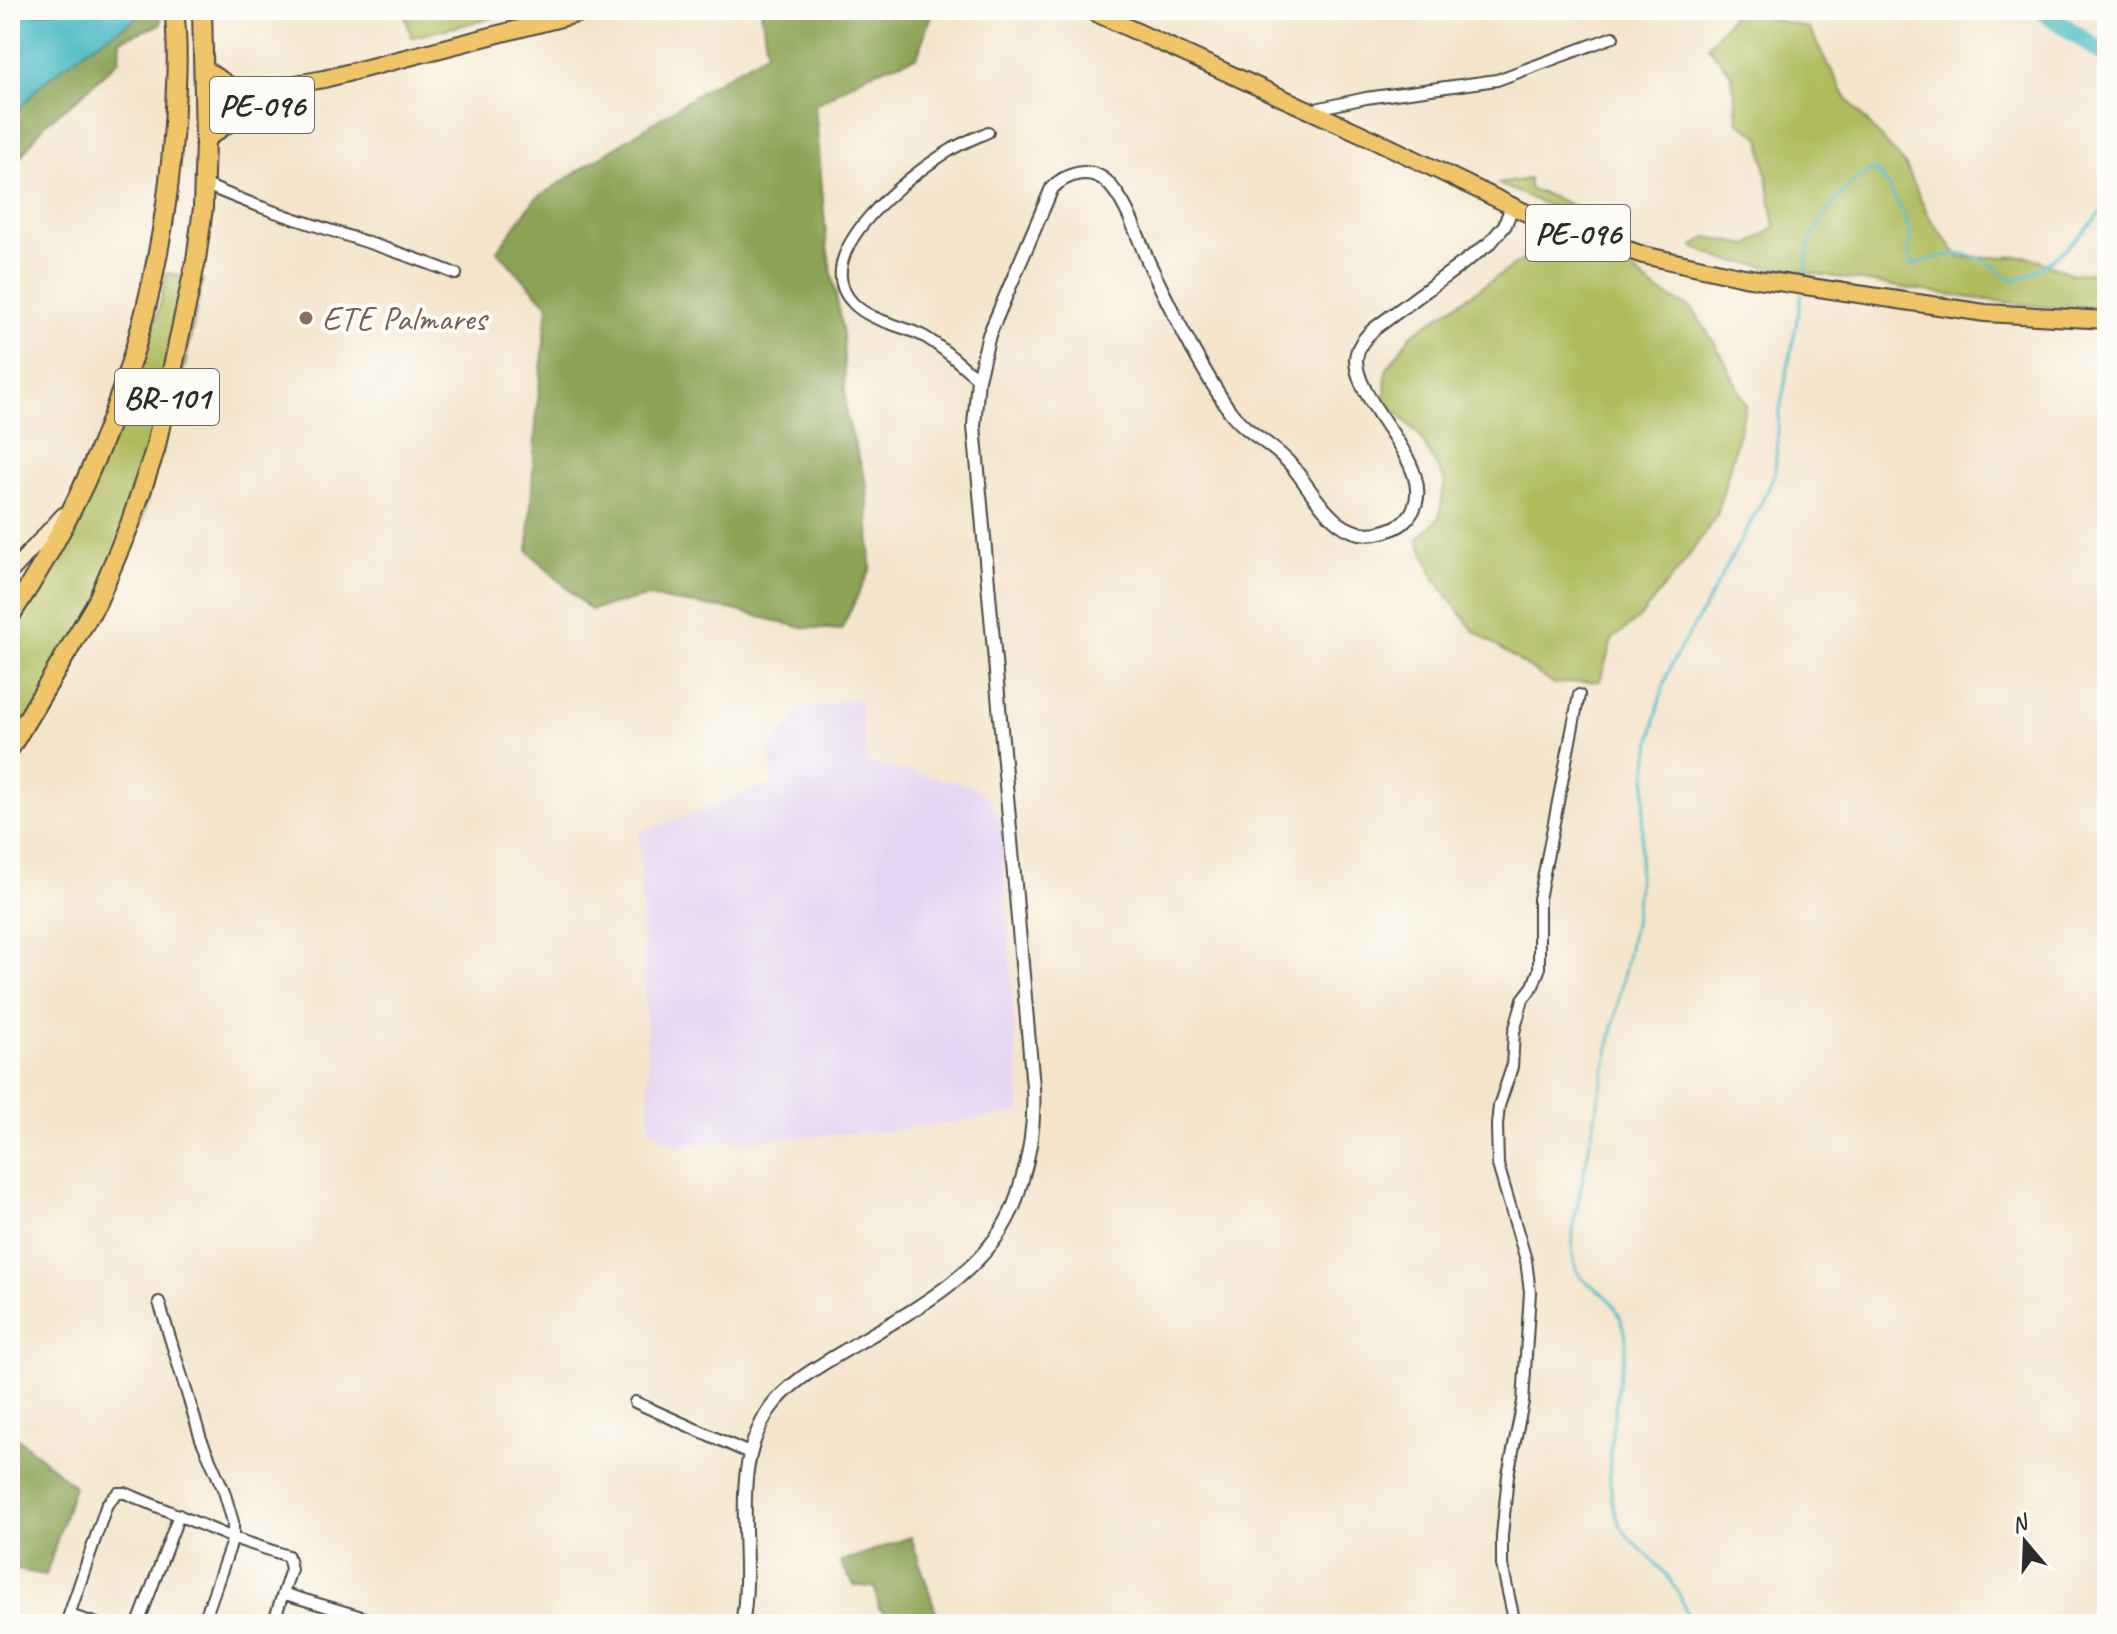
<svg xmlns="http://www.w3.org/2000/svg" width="2117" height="1634" viewBox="0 0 2117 1634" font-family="Caveat,sans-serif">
  <rect width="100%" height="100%" fill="#fdfcf7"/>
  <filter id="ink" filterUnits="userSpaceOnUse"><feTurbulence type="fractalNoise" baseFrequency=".0125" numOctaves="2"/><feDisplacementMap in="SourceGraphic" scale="16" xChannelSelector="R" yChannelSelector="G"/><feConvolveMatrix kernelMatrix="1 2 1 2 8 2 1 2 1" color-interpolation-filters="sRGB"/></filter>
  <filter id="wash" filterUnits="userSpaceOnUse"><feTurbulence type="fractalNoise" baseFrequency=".006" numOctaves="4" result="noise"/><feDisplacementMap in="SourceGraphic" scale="32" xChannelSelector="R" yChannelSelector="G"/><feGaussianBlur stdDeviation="1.8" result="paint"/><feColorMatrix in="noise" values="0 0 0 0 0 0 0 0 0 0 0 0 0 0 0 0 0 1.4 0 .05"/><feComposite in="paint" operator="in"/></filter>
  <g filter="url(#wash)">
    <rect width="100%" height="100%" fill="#f4e4cb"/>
    <path fill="#e4d3f1" d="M860,697L867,763L973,786L990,800L1000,820L1021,1113L890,1131L674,1145L650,1130L639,833L773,783L771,748L803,710Z"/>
    <path fill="#afbb5d" stroke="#6d7344" stroke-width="2" d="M403,10H527L412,37Z
      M1737,10L1809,28L1846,98L1906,166L1927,214L1960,258L2028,256L2072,274L2107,270V304L2063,309L1964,297L1725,260L1693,247L1707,237L1749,245L1775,227L1760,137L1738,122L1732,75L1708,46Z
      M1529,179V188C1552,198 1589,207 1603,229L1498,184Z
      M1549,245L1581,253L1635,272L1657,291L1693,309L1723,357L1746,405L1717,515L1684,563L1640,617L1612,640L1600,681L1553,684L1473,630L1435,579L1418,539L1439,518L1445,481L1419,435L1385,400L1386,370L1411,335L1516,264Z
      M166,273L203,279L186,360L142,520L108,598L71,667L10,766V640L42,577L74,524L110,437L140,374L161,301Z"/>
    <path fill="#8ba354" stroke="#5b6740" stroke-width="2" d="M150,10H160L161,24L120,40L119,60L75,101L46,123L10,171V120L39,86L88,48Z
      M761,10H933L917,57L870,73L815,105L827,247L843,334L846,415L867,485L871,568L841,630L799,627L734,610L647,597L590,610L528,551L537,408L548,305L497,251L535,199L713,84L767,52Z
      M10,1431L74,1486L46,1575L10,1569Z
      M911,1537L940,1624H899L879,1608L875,1588L854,1585L840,1562Z"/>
    <path fill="#4dbbc4" stroke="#3c7378" stroke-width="2" d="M10,10H24L35,14L56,10H150L88,48L39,86L10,120Z"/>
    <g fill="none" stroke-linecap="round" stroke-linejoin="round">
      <path stroke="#4dbbc4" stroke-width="3" d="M1805,276C1807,264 1807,250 1812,239C1823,214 1848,179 1875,170C1887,181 1907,217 1910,234C1911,247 1905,254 1913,265C1940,257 1963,247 1989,263C1999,270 2004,277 2016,280C2046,270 2089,230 2107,204
        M1690,1624C1684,1603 1677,1586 1662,1570C1647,1552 1627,1542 1618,1520C1601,1478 1614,1423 1619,1380C1621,1364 1629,1349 1625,1332C1623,1321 1616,1307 1609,1299C1600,1289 1583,1283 1577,1271C1570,1256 1573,1237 1574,1222L1634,923C1645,843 1640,760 1665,682C1672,658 1687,638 1699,617C1723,574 1746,531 1769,488L1775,472L1779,415L1802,294"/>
      <path stroke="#4dbbc4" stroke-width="18" d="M2041,10L2107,56"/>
    </g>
  </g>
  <g filter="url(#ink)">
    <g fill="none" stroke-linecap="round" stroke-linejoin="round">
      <defs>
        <path id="minor" d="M1311,110L1366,98L1497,80L1613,37
          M204,184C286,221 373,240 456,274
          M978,379C961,365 944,348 925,337C903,325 871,322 853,303C805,254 911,174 949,151C961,143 975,138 988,132
          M159,1302L201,1439L224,1491L233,1522V1538L203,1624
          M635,1402L749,1453
          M285,1594L385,1624
          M69,1615L97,1624
          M66,1624L107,1504L118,1493H125L233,1538L288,1556L291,1569L273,1624
          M138,1624L179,1515
          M1515,1624L1502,1565V1536L1508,1475L1523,1402L1530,1292L1526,1260L1498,1165L1497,1125L1499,1106L1512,1067L1514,1032L1523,999L1533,986L1539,970V899L1579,695"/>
        <path id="tertiary" d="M742,1624C756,1550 726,1476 769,1410C789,1381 826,1362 856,1344C913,1310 982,1275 1011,1212C1016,1203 1018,1192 1021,1183C1031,1151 1035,1121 1033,1087L974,426L978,379L989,335L1052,188C1066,174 1089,166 1106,181C1127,201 1137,236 1148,261C1172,312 1198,364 1229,410C1246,434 1274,444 1292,466C1316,495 1337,544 1382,532C1390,530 1398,527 1404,522C1452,476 1355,409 1356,359C1357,346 1365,337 1374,329L1490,243L1505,225L1512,206"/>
        <path id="secondary" d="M10,573L63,515"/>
        <path id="primary" d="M1089,10L1375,140L1537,218L1643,255L1744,277L1985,313L2107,320
          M203,68L232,87L243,90L273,88L324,79L592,10
          M205,140L242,114L294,90"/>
        <path id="trunk" d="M10,616C108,470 163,301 174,125C176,88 179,48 174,10
          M10,748L97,602L130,524L155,450L196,260L203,208L205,140L202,10"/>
      </defs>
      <use href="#minor" stroke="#494743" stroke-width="14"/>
      <use href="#tertiary" stroke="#494743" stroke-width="16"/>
      <use href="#secondary" stroke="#494743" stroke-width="18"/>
      <use href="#primary" stroke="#494743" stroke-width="20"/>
      <use href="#trunk" stroke="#494743" stroke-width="22"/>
      <use href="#minor" stroke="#fff" stroke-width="10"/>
      <use href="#tertiary" stroke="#fff" stroke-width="12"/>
      <use href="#secondary" stroke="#f9e7c3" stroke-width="14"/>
      <use href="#primary" stroke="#f0c469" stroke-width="16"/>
      <use href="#trunk" stroke="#f0c469" stroke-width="18"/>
    </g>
  </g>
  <circle fill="#8d6e63" stroke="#fdfcf7" stroke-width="3" cx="306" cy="318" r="8"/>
  <g text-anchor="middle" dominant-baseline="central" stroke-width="8" stroke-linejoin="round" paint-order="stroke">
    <g fill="#fdfcf7" stroke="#6a6a68" stroke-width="2">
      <rect x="210" y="77" width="104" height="56" rx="6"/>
      <rect x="1526" y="205" width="104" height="56" rx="6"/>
      <rect x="115" y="369" width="104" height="56" rx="6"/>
    </g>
    <g font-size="32" font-weight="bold" fill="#2b2b2b">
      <text x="262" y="105">PE-096</text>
      <text x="1578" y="233">PE-096</text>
      <text x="167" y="397">BR-101</text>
    </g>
    <g font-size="34" fill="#785e54" stroke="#fdfcf7" text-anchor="start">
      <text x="322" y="318">ETE Palmares</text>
    </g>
  </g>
  <rect width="2117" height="1634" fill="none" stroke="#fdfcf7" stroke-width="40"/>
  <g transform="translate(2025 1542) rotate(341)" stroke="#fdfcf7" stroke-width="6" paint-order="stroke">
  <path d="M0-6L14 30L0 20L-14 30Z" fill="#2b2b2b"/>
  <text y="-12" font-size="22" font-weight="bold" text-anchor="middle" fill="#2b2b2b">N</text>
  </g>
</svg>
